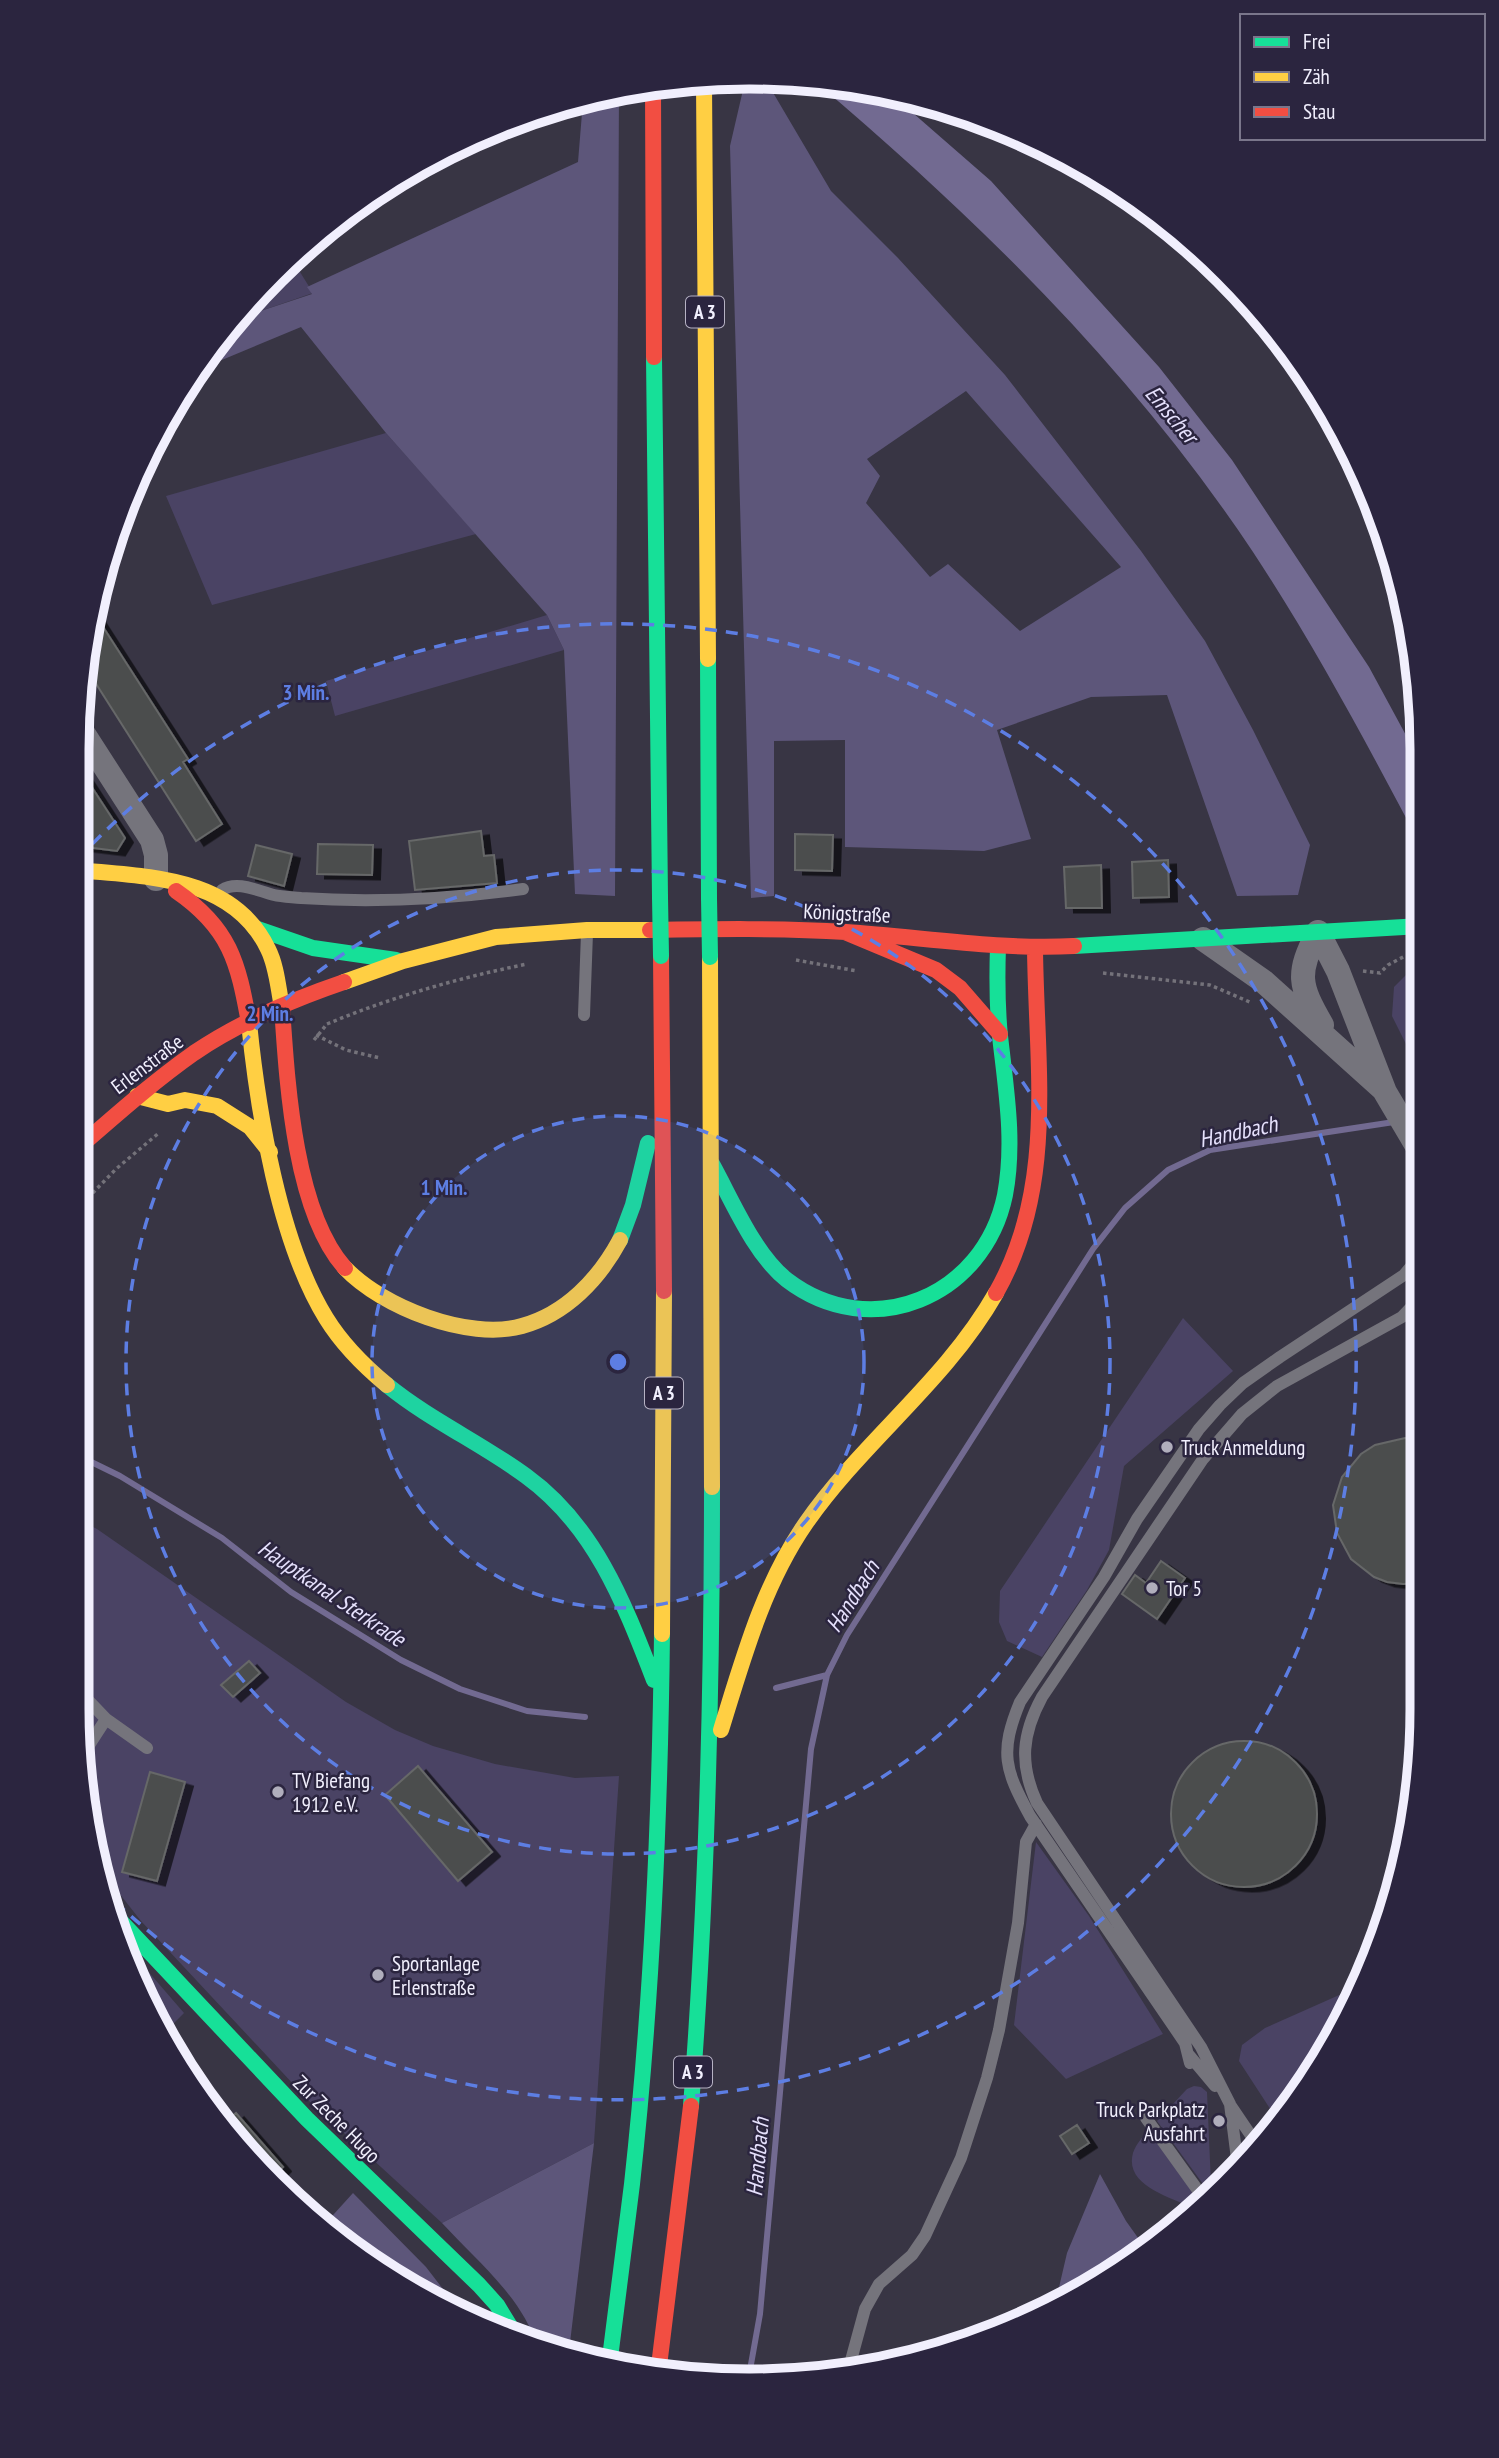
<svg xmlns="http://www.w3.org/2000/svg" width="1499" height="2458" viewBox="0 0 1499 2458" font-family="'PT Sans Narrow',sans-serif">
  <defs>
    <filter id="shadow"><feDropShadow dx="8" dy="4.5" stdDeviation="0" flood-color="#0009"/></filter>
  </defs>
  <rect width="100%" height="100%" fill="#383544"/>
  <path fill="#4a4364" d="M292,259L313,293L237,319L265,285L271,283L269,280Z
    M386,433L476,534L212,605L166,496Z
    M547,615L564,650L335,716L326,681Z
    M1415,966H1421V1074L1392,1016L1394,987Z
    M1183,1318L1233,1371L1124,1466L1109,1550L1087,1590L1042,1657L1007,1641L999,1622L1000,1591Z
    M77,1519L97,1529L346,1702L395,1730L433,1746L495,1764L575,1778L619,1776L594,2143L442,2223L309,2101L141,1921L104,1874L77,1709Z
    M1036,1842L1089,1916L1163,2034L1066,2079L1014,2025Z
    M121,1940L184,2013L173,2024L155,2004Z
    M1355,1988L1308,2082L1276,2118L1239,2061L1242,2045L1265,2028Z
    M1194,2086L1201,2087L1207,2092L1211,2184H1203L1157,2121L1187,2089Z
    M1148,2130L1198,2200L1191,2207C1169,2197 1124,2185 1133,2153C1136,2144 1143,2137 1148,2130Z"/>
  <path fill="#5d567a" fill-rule="evenodd" d="M746,77L765,79L831,191L898,258L1005,375L1141,551L1205,641L1253,730L1310,845L1298,895L1237,896L1167,695L1091,697L997,730L1031,839L984,851L845,847V740L774,741V896L751,898L730,146ZM966,391L1121,567L1020,631L948,564L930,577L866,503L880,476L867,459Z
    M619,90L615,896L575,894L564,650L547,615L386,433L301,327L193,372L237,319L312,294L307,287L578,162L583,101Z
    M594,2143L569,2351L537,2346C522,2297 476,2260 442,2223Z
    M1100,2174L1126,2221L1146,2249L1057,2296L1067,2253Z
    M353,2193L426,2267L453,2302L340,2242L324,2225Z"/>
  <path fill="#726a91" d="M818,84L890,93L991,181L1159,367L1232,460L1369,667L1421,763V846C1368,746 1315,646 1253,552C1133,372 982,223 818,84Z"/>
  <g fill="none" stroke-linecap="round" stroke-linejoin="round">
    <path stroke="#726a91" stroke-width="6" d="M1408,1120L1421,1118
      M77,1455L120,1476L222,1538L291,1592L401,1660L460,1689L527,1711L585,1717
      M776,1688L827,1675
      M748,2381L760,2314L811,1749L827,1675L847,1635L1093,1249L1125,1208L1168,1170L1210,1150L1394,1122"/>
  </g>
  <path fill="#4c4e4d" stroke="#666768" stroke-width="2" filter="url(#shadow)" d="M96,616L188,759L183,762L222,824L196,841L86,668Z
    M78,766L125,838L117,851L78,846Z
    M481,831L484,856L494,855L497,883L415,890L409,841Z
    M795,834L833,835L832,871L795,870Z
    M318,844L373,845L372,875L317,874Z
    M256,845L292,854L284,886L248,876Z
    M1168,860L1169,897L1133,898L1132,862Z
    M1101,865L1102,908H1066L1064,867Z
    M1405,1438L1421,1439V1583L1403,1584L1387,1582L1374,1577L1351,1559L1337,1533L1333,1505L1342,1477L1361,1454L1375,1445Z
    M1161,1561L1185,1578L1157,1619L1122,1594L1135,1575L1146,1583Z
    M249,1661L260,1673L233,1697L221,1685Z
    M1171 1814a73 73 0 1 1 146 0a73 73 0 1 1-146 0Z
    M418,1766L492,1852L458,1881L385,1795Z
    M150,1772L185,1782L157,1881L122,1872Z
    M236,2113L283,2167L274,2176L223,2124Z
    M1077,2125L1089,2143L1072,2154L1060,2136Z"/>
  <g fill="none" stroke-linecap="round" stroke-linejoin="round">
    <path stroke="#74727a" stroke-width="3.5" stroke-dasharray="3.5 3.5" stroke-linecap="butt" d="M796,960L857,971
      M1363,971L1380,973L1388,965L1405,956
      M1103,973L1210,985L1252,1003
      M327,1024C392,997 458,978 527,964
      M316,1035L346,1050L380,1058
      M314,1040L327,1024
      M78,1208L116,1169L160,1132"/>
    <path stroke="#75747c" stroke-width="12" d="M222,890C237,880 258,891 274,895C282,897 292,897 301,898C375,903 449,899 523,889
      M584,1015L587,933
      M84,1696L106,1719L147,1748
      M84,1753L106,1719
      M1189,2055L1215,2086
      M1190,2063L1185,2043L1030,1816C1005,1770 999,1753 1020,1702L1104,1577L1137,1519L1199,1429L1220,1405L1243,1383L1280,1357L1404,1275L1415,1262L1421,1248
      M1231,2106L1254,2140
      M1146,2118L1202,2196
      M1237,2159L1230,2104L1201,2047L1037,1803C1019,1764 1022,1734 1042,1697L1203,1459L1242,1414L1277,1386L1402,1317L1421,1297
      M850,2364L865,2309L879,2284L912,2255L925,2236L961,2158L987,2078L999,2030L1018,1923L1026,1842L1036,1824"/>
    <path stroke="#75747c" stroke-width="24" d="M78,725L152,840L156,855V879
      M1318,932L1338,971L1385,1092L1421,1153
      M1318,932C1296,974 1299,985 1322,1025
      M1203,939L1263,981L1382,1088"/>
    <path stroke="#16e098" stroke-width="16" d="M654,357L660,897
      M708,659L709,898
      M255,928L313,948L396,960
      M1074,946L1421,926
      M712,1164C732,1200 754,1254 787,1280C871,1344 984,1297 1005,1195C1015,1142 1006,1090 1000,1036C997,1006 997,976 998,946
      M620,1240L633,1205L648,1143
      M387,1385C430,1420 481,1443 526,1476C595,1526 624,1603 654,1680
      M110,1910L307,2119L479,2285L497,2305L516,2336
      M691,2106C707,1900 712,1693 712,1487
      M610,2358C617,2300 625,2242 632,2184C652,2002 660,1818 662,1634"/>
    <path stroke="#ffcf43" stroke-width="16" d="M704,82L708,659
      M78,870C148,877 233,876 268,949C277,967 278,988 282,1007
      M710,957L712,1487
      M344,982L403,961L496,937L587,930H650
      M249,1023C258,1112 279,1242 326,1318C342,1344 364,1366 387,1385
      M137,1096L168,1104L185,1100L217,1106L250,1127L270,1152
      M345,1268C382,1307 468,1341 522,1326C566,1314 599,1279 620,1240
      M662,1634L664,1291
      M721,1730C743,1659 763,1585 806,1523C863,1441 946,1381 996,1293"/>
    <path stroke="#f24e42" stroke-width="16" d="M653,87L654,357
      M176,891C230,928 238,962 249,1023
      M650,930C715,929 781,928 846,932C922,937 998,950 1074,946
      M845,932L936,970L960,988L1000,1034
      M661,956L664,1291
      M282,1007C287,1081 294,1211 345,1268
      M78,1148C116,1115 153,1082 194,1053C237,1024 294,999 344,982
      M996,1293C1057,1186 1036,1065 1035,948
      M659,2366L691,2106"/>
    <path stroke="#16e098" stroke-width="16" d="M660,897L661,956
      M709,898L710,957"/>
  </g>
  <circle cx="618" cy="1362" r="246" fill="#5d7ee3" fill-opacity=".12"/>
  <g fill="none" stroke="#5d7ee3" stroke-width="3.5" stroke-dasharray="12 9">
    <circle cx="618" cy="1362" r="246"/>
    <circle cx="618" cy="1362" r="492"/>
    <path d="M78 859A738 738 0 1 1 110 1897"/>
  </g>
  <g fill="#b0aebc" stroke="#2b253f" stroke-width="2.5">
    <circle cx="1167" cy="1447" r="7"/>
    <circle cx="1152" cy="1588" r="7"/>
    <circle cx="278" cy="1792" r="7"/>
    <circle cx="378" cy="1975" r="7"/>
    <circle cx="1219" cy="2121" r="7"/>
  </g>
  <g text-anchor="middle" dominant-baseline="central" stroke-width="5" stroke-linejoin="round" paint-order="stroke">
    <g fill="#2b253f" stroke="#b6b2c4" stroke-width="2">
      <rect x="686" y="296.5" width="38" height="31" rx="5"/>
      <rect x="645" y="1377.5" width="38" height="31" rx="5"/>
      <rect x="674" y="2056.5" width="38" height="31" rx="5"/>
    </g>
    <g font-size="19" font-weight="bold" fill="#f1effd">
      <text x="705" y="312">A 3</text>
      <text x="664" y="1393">A 3</text>
      <text x="693" y="2072">A 3</text>
    </g>
    <g font-size="21" fill="#f1effd" stroke="#2b253f">
      <text transform="translate(847 913) rotate(3)">Königstraße</text>
      <text transform="translate(147 1064) rotate(-37)">Erlenstraße</text>
      <text transform="translate(337 2119) rotate(45)">Zur Zeche Hugo</text>
    </g>
    <g font-size="21" fill="#f1effd" stroke="#2b253f" text-anchor="start">
      <text x="1181" y="1447">Truck Anmeldung</text>
      <text x="1166" y="1588">Tor 5</text>
      <text x="292" y="1780">TV Biefang<tspan x="292" dy="24">1912 e.V.</tspan></text>
      <text x="392" y="1963">Sportanlage<tspan x="392" dy="24">Erlenstraße</tspan></text>
      <text x="1205" y="2109" text-anchor="end">Truck Parkplatz<tspan x="1205" dy="24">Ausfahrt</tspan></text>
    </g>
    <g font-size="23" font-style="italic" fill="#e5e0fc" stroke="#2b253f">
      <text transform="translate(1172 414) rotate(50)">Emscher</text>
      <text transform="translate(1238 1131) rotate(-12)">Handbach</text>
      <text transform="translate(332 1593) rotate(34)">Hauptkanal Sterkrade</text>
      <text transform="translate(852 1596) rotate(-58)">Handbach</text>
      <text transform="translate(757 2157) rotate(-85)">Handbach</text>
    </g>
  </g>
  <path d="M0 0H1499V2458H0ZM749 89H750A660 660 0 0 1 1410 749V1709A660 660 0 0 1 750 2369H749A660 660 0 0 1 89 1709V749A660 660 0 0 1 749 89Z" fill="#2b253f" fill-rule="evenodd"/>
  <path fill="none" stroke="#f1effd" stroke-width="9" d="M749 89H750A660 660 0 0 1 1410 749V1709A660 660 0 0 1 750 2369H749A660 660 0 0 1 89 1709V749A660 660 0 0 1 749 89Z"/>
  <circle cx="618" cy="1362" r="10" fill="#5d7ee3" stroke="#2b253f" stroke-width="3.5"/>
  <g font-size="21" text-anchor="middle" font-weight="bold" fill="#5d7ee3" stroke="#2b253f" stroke-width="5" stroke-linejoin="round" paint-order="stroke">
    <text x="306" y="700">3 Min.</text>
    <text x="270" y="1021">2 Min.</text>
    <text x="444" y="1195">1 Min.</text>
  </g>
  <rect x="1240" y="14" width="245" height="126" fill="#2b253f" stroke="#7a768b" stroke-width="2"/>
  <rect x="1254" y="37" width="35" height="10" fill="#16e098" stroke="#7a768b" stroke-width="2"/>
  <text x="1303" y="49" font-size="21" fill="#f1effd">Frei</text>
  <rect x="1254" y="72" width="35" height="10" fill="#ffcf43" stroke="#7a768b" stroke-width="2"/>
  <text x="1303" y="84" font-size="21" fill="#f1effd">Zäh</text>
  <rect x="1254" y="107" width="35" height="10" fill="#f24e42" stroke="#7a768b" stroke-width="2"/>
  <text x="1303" y="119" font-size="21" fill="#f1effd">Stau</text>
</svg>
